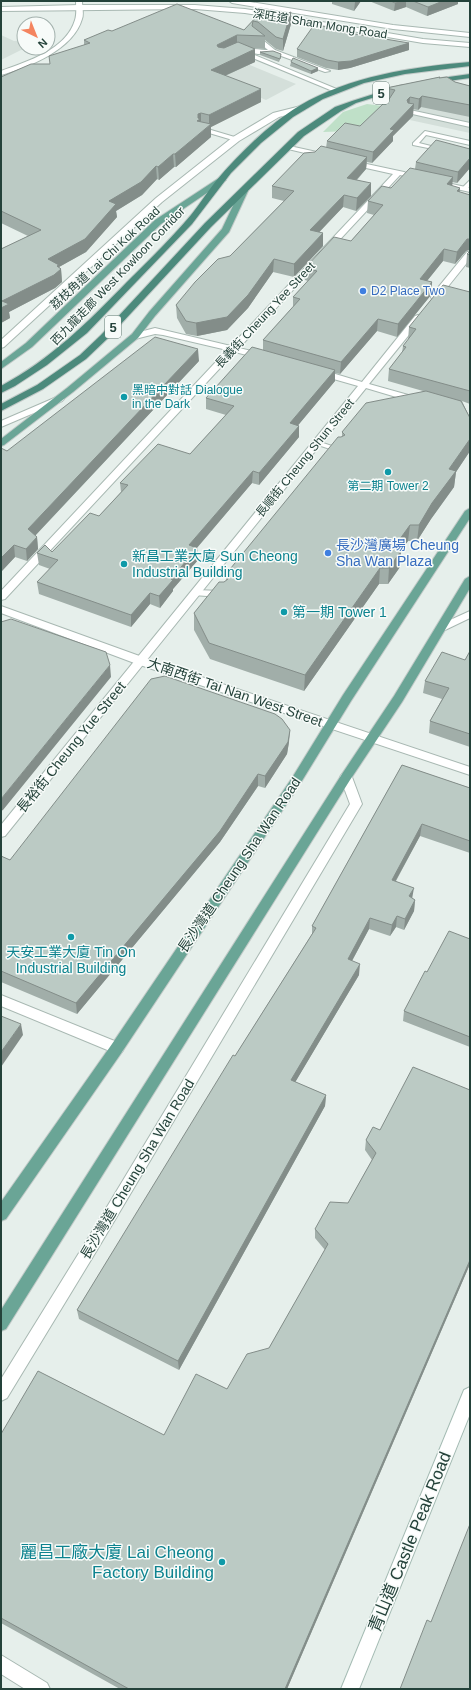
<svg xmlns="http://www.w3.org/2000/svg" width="471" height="1690" viewBox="0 0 471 1690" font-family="Helvetica,'Noto Sans TC',sans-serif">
  <rect width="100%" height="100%" fill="#e6efeb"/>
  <path fill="#d4dfda" d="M2,22L1,35L14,41L24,40L25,48L1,60V23Z
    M121,40L211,49L296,84L266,100Z
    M470,85V133L368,111L394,100Z"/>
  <path fill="#bfe0c8" d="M367,104L391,107L351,131L323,132L343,112Z"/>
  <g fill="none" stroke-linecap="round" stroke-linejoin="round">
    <defs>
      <path id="service" d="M254,36H258L275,50L330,71L325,72L273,53L258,54L241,51L240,50C246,47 261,50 268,50L254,38Z
        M410,110L470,123V127L408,113V111Z
        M201,127L238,138L239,139L236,141L199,130V128Z
        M425,131L470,141V145L426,135L419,143L443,149V151L413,145V143Z
        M470,180V186L467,189H463V187Z
        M317,441L341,449L343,450L339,452L315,444V442Z
        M196,590L221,591L225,594L221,597L193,595L192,593Z"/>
      <path id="pedestrian" d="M1,995L122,1044L124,1048L122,1052L117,1054L1,1006Z"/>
      <path id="minor" d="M76,1H82C82,7 84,14 82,19C73,50 29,67 1,75V71C28,61 66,50 75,20C77,14 76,7 76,1Z
        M240,49L339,90L340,91L335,92L238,52L237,51Z
        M301,106H304V110L279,117L239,141L162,202L4,347L1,348V340L156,198L233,137L273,113Z
        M285,145L326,154L330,156L326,158L288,149H285Z
        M348,160L404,172L408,174L404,176L400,175L239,348L265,354L266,356L265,358L262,359L235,352L5,599L1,600V591L227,350L163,335L155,334L135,339L131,336L132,334L155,328L231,346L393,174L348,164Z
        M434,180L470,188V192L434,184Z
        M467,252H470V259L438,299H432L431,297L432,295Z
        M418,315L421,316L422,318L421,320L369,384L419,398L421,400L419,402H413L366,388L5,836L1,837V825L358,386L316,374L315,372L316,370H322L362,382L415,316Z
        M470,611V618L445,630H437L436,628L437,626Z
        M346,773L350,774L352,777L362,804L97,1250L7,1398L1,1401V1379L87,1240L350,804L340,777L342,774Z
        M1,1655L47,1683L50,1689H25L1,1674Z"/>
      <path id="tertiary" d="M229,1H244L393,25L470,33V37L393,29L232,3Z
        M79,5H195L245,9L423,39L470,43V47L423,43L245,13L195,9L1,11V7Z
        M59,396L64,399L62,401L1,427V421Z
        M1,606L145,658L470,767V775L137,664L1,613Z"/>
      <path id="secondary" d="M470,1387V1414L359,1689H341L464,1390Z"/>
      <path id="primary" d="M219,178H222L226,180L161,224L32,347L1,369V362L26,343L155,220Z
        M241,189H247L248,191L229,232L155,316L138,338L73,392L4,445L1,446V439L67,388L132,334L149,312L222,229Z
        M470,508V518L351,701L300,784L122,1052L6,1219L1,1221V1202L112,1044L292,778L343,695L465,511Z
        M470,576V588L402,702L350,780L6,1329L1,1331V1310L342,774L394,696L465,579Z"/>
      <path id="trunk" d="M470,62V66L405,74L364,83L323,99L293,117L261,143L231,173L192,224L87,333L47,365L15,386L1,393V386C51,359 87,323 126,283C148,261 171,239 191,215C200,204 207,192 216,181C238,155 269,124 299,106C350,76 411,67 470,62Z
        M470,74V78L434,83L431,81L434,79Z
        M402,85L404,86V88L356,103L341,111L304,136L211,227L107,339L86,359L43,389L1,411V404L37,385L80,355L101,335L205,223L298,132L335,107L352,101Z"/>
    </defs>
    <use href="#service" stroke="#a8b8b2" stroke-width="2"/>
    <use href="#pedestrian" stroke="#a8b8b2" stroke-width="2"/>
    <use href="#minor" stroke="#a8b8b2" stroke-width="2"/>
    <use href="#tertiary" stroke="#a8b8b2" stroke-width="2"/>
    <use href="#secondary" stroke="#a4bbb3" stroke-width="2"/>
    <use href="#primary" stroke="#c2cac8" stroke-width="2"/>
    <use href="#trunk" stroke="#c2cac8" stroke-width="2"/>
    <use href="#service" fill="#fff" fill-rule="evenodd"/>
    <use href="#pedestrian" fill="#fff" fill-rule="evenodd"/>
    <use href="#minor" fill="#fff" fill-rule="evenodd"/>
    <use href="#tertiary" fill="#fff" fill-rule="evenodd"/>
    <use href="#secondary" fill="#fff" fill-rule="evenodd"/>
    <use href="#primary" fill="#6aa596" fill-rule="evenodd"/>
    <use href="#trunk" fill="#4c8a7c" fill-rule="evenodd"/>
  </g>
  <path fill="#a1aea9" d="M332,1H361L354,11L332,4Z
    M369,1H458V4L427,16L406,7L394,11Z
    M291,12V24L283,51L276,49L265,40V49L251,48L255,62L225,76L261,102L211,127V137L176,167H174L159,180L157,179L142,195L116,211L117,217L86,252L59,267L61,269L62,282L55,288L9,312L10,318L1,323V249L28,236L1,223V77L50,64L84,45V40L112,31L244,30L258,15L270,20Z
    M339,31L409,50L350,68L338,70L326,68L297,57V49Z
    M260,52L281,57L279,62L260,55Z
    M291,62L318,71L311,74L290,66Z
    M440,77V78L470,86V117L421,107L418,110L413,109V116L393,136V141L372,163L367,162L366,169L357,180L371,196L356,211L343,207L319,232L323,246L294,277L273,272L248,308L227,330L197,336L186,334L177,318L176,305L230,256L284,201L272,198V186L315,152L326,148L327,141L360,126L386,104L389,100L385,99L386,88Z
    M470,149V168L457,183L452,182V186L460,192L466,251L455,264L443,261L427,281L432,282L431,295L397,337L377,331L340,374L335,373V381L298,425L299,426V437L259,485L252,483L197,548L198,560L173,589V591L160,608L150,604L131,627L39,594L37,582L50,569L39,565L37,553L52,552L99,516L121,492L120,483L190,454L226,415L206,409V398L263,350V340L293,307V297L308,281L305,280V268L351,241L374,215L367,213L368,201L391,188L415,169L416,162Z
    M470,251V268L466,267L467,254Z
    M470,292V404L462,401L470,418V451L456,472L454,487L431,519L417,541H408L401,551L400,567L388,584H379L304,691L210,659L194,630V613L226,581V574L342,437V432L423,391L388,381L389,369L402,353L403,346L408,340L409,327Z
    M199,361L35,536L37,537L38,549L27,561L15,557L1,572L7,451Z
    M470,651V747L429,733L430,721L442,699L423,693L425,681L465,660Z
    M289,742L287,754L265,788L258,786L220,842L77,1014L1,982V856L10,860Z
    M402,765L470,788V853L420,836L396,881L412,898L415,900L414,911L404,930L396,927L390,936L369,929L352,961L359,975L295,1082L326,1095L325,1106L179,1370L79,1319L77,1310L235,1056L312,934V926Z
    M470,939V1047L403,1021L404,1011L427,972Z
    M380,1130L470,1264L287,1689H120L1,1623V1434L164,1435L227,1389L269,1348L325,1250L315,1238V1229L348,1203L372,1160L365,1150L366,1140Z"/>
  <path fill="#838d89" d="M356,1H361L354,11L355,2Z
    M399,1H406V7L394,11L395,3Z
    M443,1H458V4L427,16L428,7Z
    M291,12V24L283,51V39Z
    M237,35V47L217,57V45Z
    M409,43V50L350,68L338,70V62Z
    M255,49V62L211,82V70Z
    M318,68V71L311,74V71Z
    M261,89V102L211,127V137L176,167L175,154L209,126V115Z
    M422,96L421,107L418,110L419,99Z
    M410,97L409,109L407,100Z
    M414,104L413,116L393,136V141L372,163L373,152L390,129Z
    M201,113V126L197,121L198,114Z
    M173,154L174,167L159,180L158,167Z
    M367,157L366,169L347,190V178Z
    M470,158V168L457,183L458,172Z
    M156,166L157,179L142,195L116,211L117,217L86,252L59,267L60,270L61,269L62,282L55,288L9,312L10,318L1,323V308L2,301L48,259L109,201Z
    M453,177L452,189L447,184Z
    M371,183V196L356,211L357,198Z
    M460,188L459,199L457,191Z
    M344,195L343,207L309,243L310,230Z
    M323,233V246L294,277V264Z
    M467,239H470V250L466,251L455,264L457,252Z
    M444,249L443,261L418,292L420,279Z
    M274,259L273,272L248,308L227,330L197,336L196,323Z
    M432,282L431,295L397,337L398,324Z
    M378,319L377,331L340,374L341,362Z
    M198,349L199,361L30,541L28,529Z
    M335,370V381L290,435V423Z
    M299,426V437L259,485V473Z
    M470,439V451L456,472L454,487L431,519L417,541L419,525L449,469Z
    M253,471L252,483L189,557V545Z
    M410,525L408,541L401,551L400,567L388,584L389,568L397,543Z
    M37,537L38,549L27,561L26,549Z
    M14,545L15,557L1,572V558Z
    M197,548L198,560L173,589V591L160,608L159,596L171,579Z
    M380,568L379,584L304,691L305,675Z
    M150,593V604L131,627V615Z
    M110,665L111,677L3,810L1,811V799Z
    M290,730L289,742L287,754L265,788V776Z
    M258,774V786L220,842L77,1014L76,1003Z
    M422,824L420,836L390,891L392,880Z
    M414,888L412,899L409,896Z
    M415,900L414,911L404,930L405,919Z
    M397,916L396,927L390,936L392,925Z
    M370,918L369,929L347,970L348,959Z
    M360,964L359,975L290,1091L291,1080Z
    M21,1024L23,1035L1,1067V1052Z
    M326,1095L325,1106L179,1370L178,1361Z
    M470,1260V1264L287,1689H285Z"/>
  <path fill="#bbcac4" stroke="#838d89" d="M391,1H399L395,3Z
    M413,1H443L428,7Z
    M177,4L244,30L258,15L270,20L291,12L283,39L276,37L258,22L253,21L252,26L265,36L237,35L217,45L218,47L224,48L238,42L255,49L211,70L261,89L209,115L201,113L198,114V118L200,119L197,121L211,124L175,154H173L158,167L156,166L141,182L109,201L116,204L85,239L48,259L59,265L57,266L61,269L54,275L2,301L9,304L1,308V249L41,230L1,211V77L31,64H50L49,56L90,43L84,40L108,30L112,31Z
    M314,25L339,28L337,31L409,43L351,61L338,62L327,60L297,49Z
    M273,51L281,54L280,59L260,52Z
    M293,58L318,68L311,71L291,62Z
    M440,77L439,78L447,77L455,82L470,86V105L422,96L419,99L410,97L407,100L408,103L414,104L390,129L394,130L373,152L327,141L345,123L360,126L383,104H386L395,90L386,88Z
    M436,140L470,149V158L458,172L416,162Z
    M321,146L367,157L347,178L371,183L357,198L344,195L310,230L323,233L294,264L274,259L248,295L227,317L196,323L186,321L176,305L195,282L218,259L230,256L294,191L272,186L304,153L315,152Z
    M410,168L453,177L447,184L460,188L457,191L470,195V239H467L457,252L444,249L420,279L432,282L398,324L378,319L341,362L263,340L300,299L293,297L317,271L305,268L334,237L351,241L383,205L368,201L382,186L391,188Z
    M470,251V255L467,254Z
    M443,285L470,292V391L389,369L406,347L403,346L416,329L409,327Z
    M155,337L198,349L28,529L37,537L26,549L14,545L1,558V448L7,451Z
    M252,347L335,370L290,423L299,426L259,473L253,471L189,545L197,548L171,579L173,580L159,596L150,593L131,615L37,582L58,560L37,553L45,545L52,552L90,513L99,516L128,485L120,483L158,444L190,454L234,406L206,398Z
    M426,391L461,401L470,418V439L449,469L456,471L432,503L419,525H410L397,543L401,551L389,568H380L305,675L209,643L194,613L219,582H224L228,579L226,574L338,437H341L345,435L342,432L366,403Z
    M11,619L106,652L110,665L1,799V622Z
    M470,651V734L430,721L449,688L425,681L442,652L465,660Z
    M165,676L275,714L282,719L290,730L288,742L265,776L258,774L220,831L76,1003L1,971V856L10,860L151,679Z
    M402,765L470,788V841L422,824L392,880L414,888L409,896L415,900L405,919L397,916L392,925L370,918L348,959L360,964L291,1080L326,1095L178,1361L77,1310L233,1055L235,1056L316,928L312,926Z
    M449,931L470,939V1037L404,1011L425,971L427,972Z
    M1,1016L21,1024L1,1052Z
    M413,1067L470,1090V1260L285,1689H129L1,1618V1434L38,1371L164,1435L196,1374L227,1389L247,1354L269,1348L328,1244L315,1229L330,1202L348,1203L376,1153L366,1140L373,1127L380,1130Z
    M470,1524V1689H400L427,1620L431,1622Z"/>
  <g fill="#3f7fe0" stroke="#f7fbf9" stroke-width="1.5">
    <circle cx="363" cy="291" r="4"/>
    <circle cx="328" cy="553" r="4"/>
  </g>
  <g fill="#0f9aa8" stroke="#f7fbf9" stroke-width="1.5">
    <circle cx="124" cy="397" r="4"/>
    <circle cx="388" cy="472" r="4"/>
    <circle cx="124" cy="564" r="4"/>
    <circle cx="284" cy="612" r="4"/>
    <circle cx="71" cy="937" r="4"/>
    <circle cx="222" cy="1562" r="4"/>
  </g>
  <g text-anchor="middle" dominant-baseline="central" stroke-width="3" stroke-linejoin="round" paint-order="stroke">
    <g font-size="12" fill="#24423a" stroke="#f7fbf9">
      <text transform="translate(320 24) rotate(9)">深旺道 Sham Mong Road</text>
      <text transform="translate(105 258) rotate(-43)">荔枝角道 Lai Chi Kok Road</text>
      <text transform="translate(118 276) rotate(-46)">西九龍走廊 West Kowloon Corridor</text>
      <text transform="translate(265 315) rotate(-47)">長義街 Cheung Yee Street</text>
      <text transform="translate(305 458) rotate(-51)">長順街 Cheung Shun Street</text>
    </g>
    <g font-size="12" fill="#366cbe" stroke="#f7fbf9" text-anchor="start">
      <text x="371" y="291">D2 Place Two</text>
    </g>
    <g font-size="12" fill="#0d838f" stroke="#f7fbf9" text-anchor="start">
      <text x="132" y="390">黑暗中對話 Dialogue<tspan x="132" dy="14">in the Dark</tspan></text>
      <text x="388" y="486" text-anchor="middle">第二期 Tower 2</text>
    </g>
    <g fill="#f7fbf9" stroke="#637a73" stroke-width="1">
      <rect x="373" y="82" width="16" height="22" rx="3"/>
      <rect x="105" y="316" width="16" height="22" rx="3"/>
    </g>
    <g font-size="13" font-weight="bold" fill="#24423a">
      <text x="381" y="93">5</text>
      <text x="113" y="327">5</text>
    </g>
    <g font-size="14" fill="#366cbe" stroke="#f7fbf9" text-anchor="start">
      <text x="336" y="545">長沙灣廣場 Cheung<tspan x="336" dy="16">Sha Wan Plaza</tspan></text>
    </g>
    <g font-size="14" fill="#0d838f" stroke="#f7fbf9" text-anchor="start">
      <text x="132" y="556">新昌工業大廈 Sun Cheong<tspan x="132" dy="16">Industrial Building</tspan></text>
      <text x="292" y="612">第一期 Tower 1</text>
      <text x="71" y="952" text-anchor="middle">天安工業大廈 Tin On<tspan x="71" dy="16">Industrial Building</tspan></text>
    </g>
    <g font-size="14" fill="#24423a" stroke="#f7fbf9">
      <text transform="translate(235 692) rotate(19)">大南西街 Tai Nan West Street</text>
      <text transform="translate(71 747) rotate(-51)">長裕街 Cheung Yue Street</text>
      <text transform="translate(239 865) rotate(-56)">長沙灣道 Cheung Sha Wan Road</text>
      <text transform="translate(137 1169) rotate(-59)">長沙灣道 Cheung Sha Wan Road</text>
    </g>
    <g font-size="17" fill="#24423a" stroke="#f7fbf9">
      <text transform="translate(410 1542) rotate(-68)">青山道 Castle Peak Road</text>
    </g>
    <g font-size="17" fill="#0d838f" stroke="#f7fbf9" text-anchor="end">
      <text x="214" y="1552">麗昌工廠大廈 Lai Cheong<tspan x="214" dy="20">Factory Building</tspan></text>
    </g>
  </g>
  <rect width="471" height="1690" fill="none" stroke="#24423a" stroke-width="4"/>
  <g transform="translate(36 36) rotate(137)"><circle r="19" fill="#f7fbf9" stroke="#a3b1ad"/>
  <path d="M0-3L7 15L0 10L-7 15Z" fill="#f4845f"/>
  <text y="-6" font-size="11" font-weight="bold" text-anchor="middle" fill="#24423a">N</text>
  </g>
</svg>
